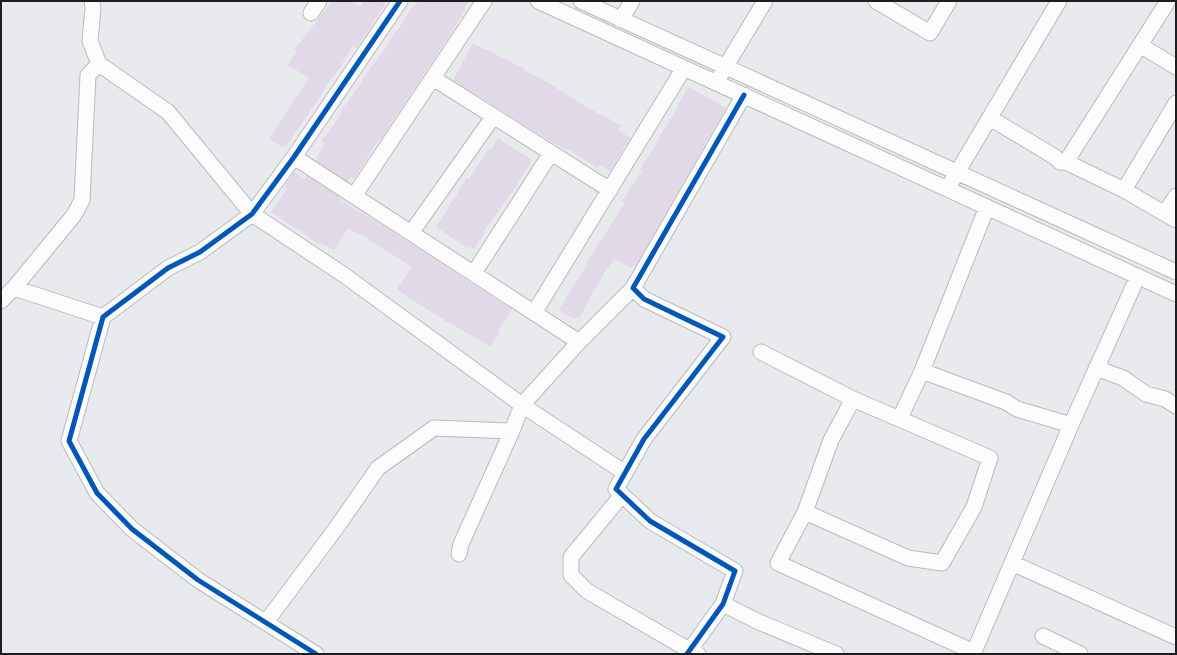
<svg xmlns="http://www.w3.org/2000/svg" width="1177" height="655" viewBox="0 0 1177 655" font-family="Overpass,sans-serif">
  <rect width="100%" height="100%" fill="#e8eaee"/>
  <path fill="#e1d8e8" d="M332,1H351L360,7L364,1H387L360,43L356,48L353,46L334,77L333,76L313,107L286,147L283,145L282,147L269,139L309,78L288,65L297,51L294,50Z
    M418,1H469L464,8H466L448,38L411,94L381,139L380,138L354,179L351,177L348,182L316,161L318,158L317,157L325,144L321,141L335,123L342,112L341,111L362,82L361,81L385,49L391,38L402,24L411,8H413Z
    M473,43L485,50V49L525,69L524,70L550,84L588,108L621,125L618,130L630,138L610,171L599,165L598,168L567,149L566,150L535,132L453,80Z
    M689,87L726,108L635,267L634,266L631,268L615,259L605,271L600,281L588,300H589L579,319L576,317L574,319L559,310L567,297H566L587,266L585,265L625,203L622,201L642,171L640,169L660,138L659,137L679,106H677Z
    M498,138L532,160L517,185L483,232H485L474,249L470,247L469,249L436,227L467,178L469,179L488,149L491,150Z
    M294,172L305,179L307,176L340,197L339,199L368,217V216L371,218L512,309L498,331L500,332L490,346L444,320L408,297L397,289L412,267L360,234L359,235L348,228L334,250L329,247H328L319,242L318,244L297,228L296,229L271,212L287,189L284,187Z"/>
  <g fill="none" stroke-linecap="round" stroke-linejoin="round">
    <defs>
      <path id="minor" d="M92,1L93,8L90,41L99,64L168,112L252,214L344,275L522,405L625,473
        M538,1L1176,294
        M581,1L1176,272
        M876,1L930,33L949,1
        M311,13L319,1
        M621,20L632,1
        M1140,45L1176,67
        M720,76L765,1
        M433,78L610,190
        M990,118L1055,157L1060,162H1066L1124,190L1176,220
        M294,157L579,342
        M1066,162L1168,1
        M952,181L1059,1
        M1124,190L1176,103
        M354,196L484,1
        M1165,213L1176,196
        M411,233L481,134L493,117
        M474,273L551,153
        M14,288L103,317
        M1,301L14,288L74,215L82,200L88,75L99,64
        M534,313L684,68
        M761,352L853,399L990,458L974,507L942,563L908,558L805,512
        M1096,368L1123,378L1146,394L1165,399L1176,406
        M922,371L1006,402L1017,409L1071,425
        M853,399L831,440L805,512L778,563L974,652
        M900,418L922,371L987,207
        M622,495L571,557V575L587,591L689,650L698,654
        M459,554L461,544L512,431
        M1012,563L1176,637
        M723,604L759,622L836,654
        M266,622L337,527L378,468L434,428L512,431L522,405L579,342L633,288
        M1043,636L1080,654
        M316,654L198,580L132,529L97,493L69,441L103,317L168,268L200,252L252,214L294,157L400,1
        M687,654L723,604L735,571L650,521L616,489L644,439L723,337L644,299L633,288L744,95
        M973,654L1071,425L1138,276"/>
    </defs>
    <use href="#minor" stroke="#b9babd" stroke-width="17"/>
    <use href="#minor" stroke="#fcfcfc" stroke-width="15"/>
    <defs>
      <path id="cycleway" d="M316,654L198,580L132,529L97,493L69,441L103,317L168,268L200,252L252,214L294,157L400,1
        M687,654L723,604L735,571L650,521L616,489L644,439L723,337L644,299L633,288L744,95"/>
    </defs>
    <use href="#cycleway" stroke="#fff" stroke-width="8"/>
    <use href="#cycleway" stroke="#0057b8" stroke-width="5"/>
  </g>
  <rect width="1177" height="655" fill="none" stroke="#1d1e20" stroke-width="4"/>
</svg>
